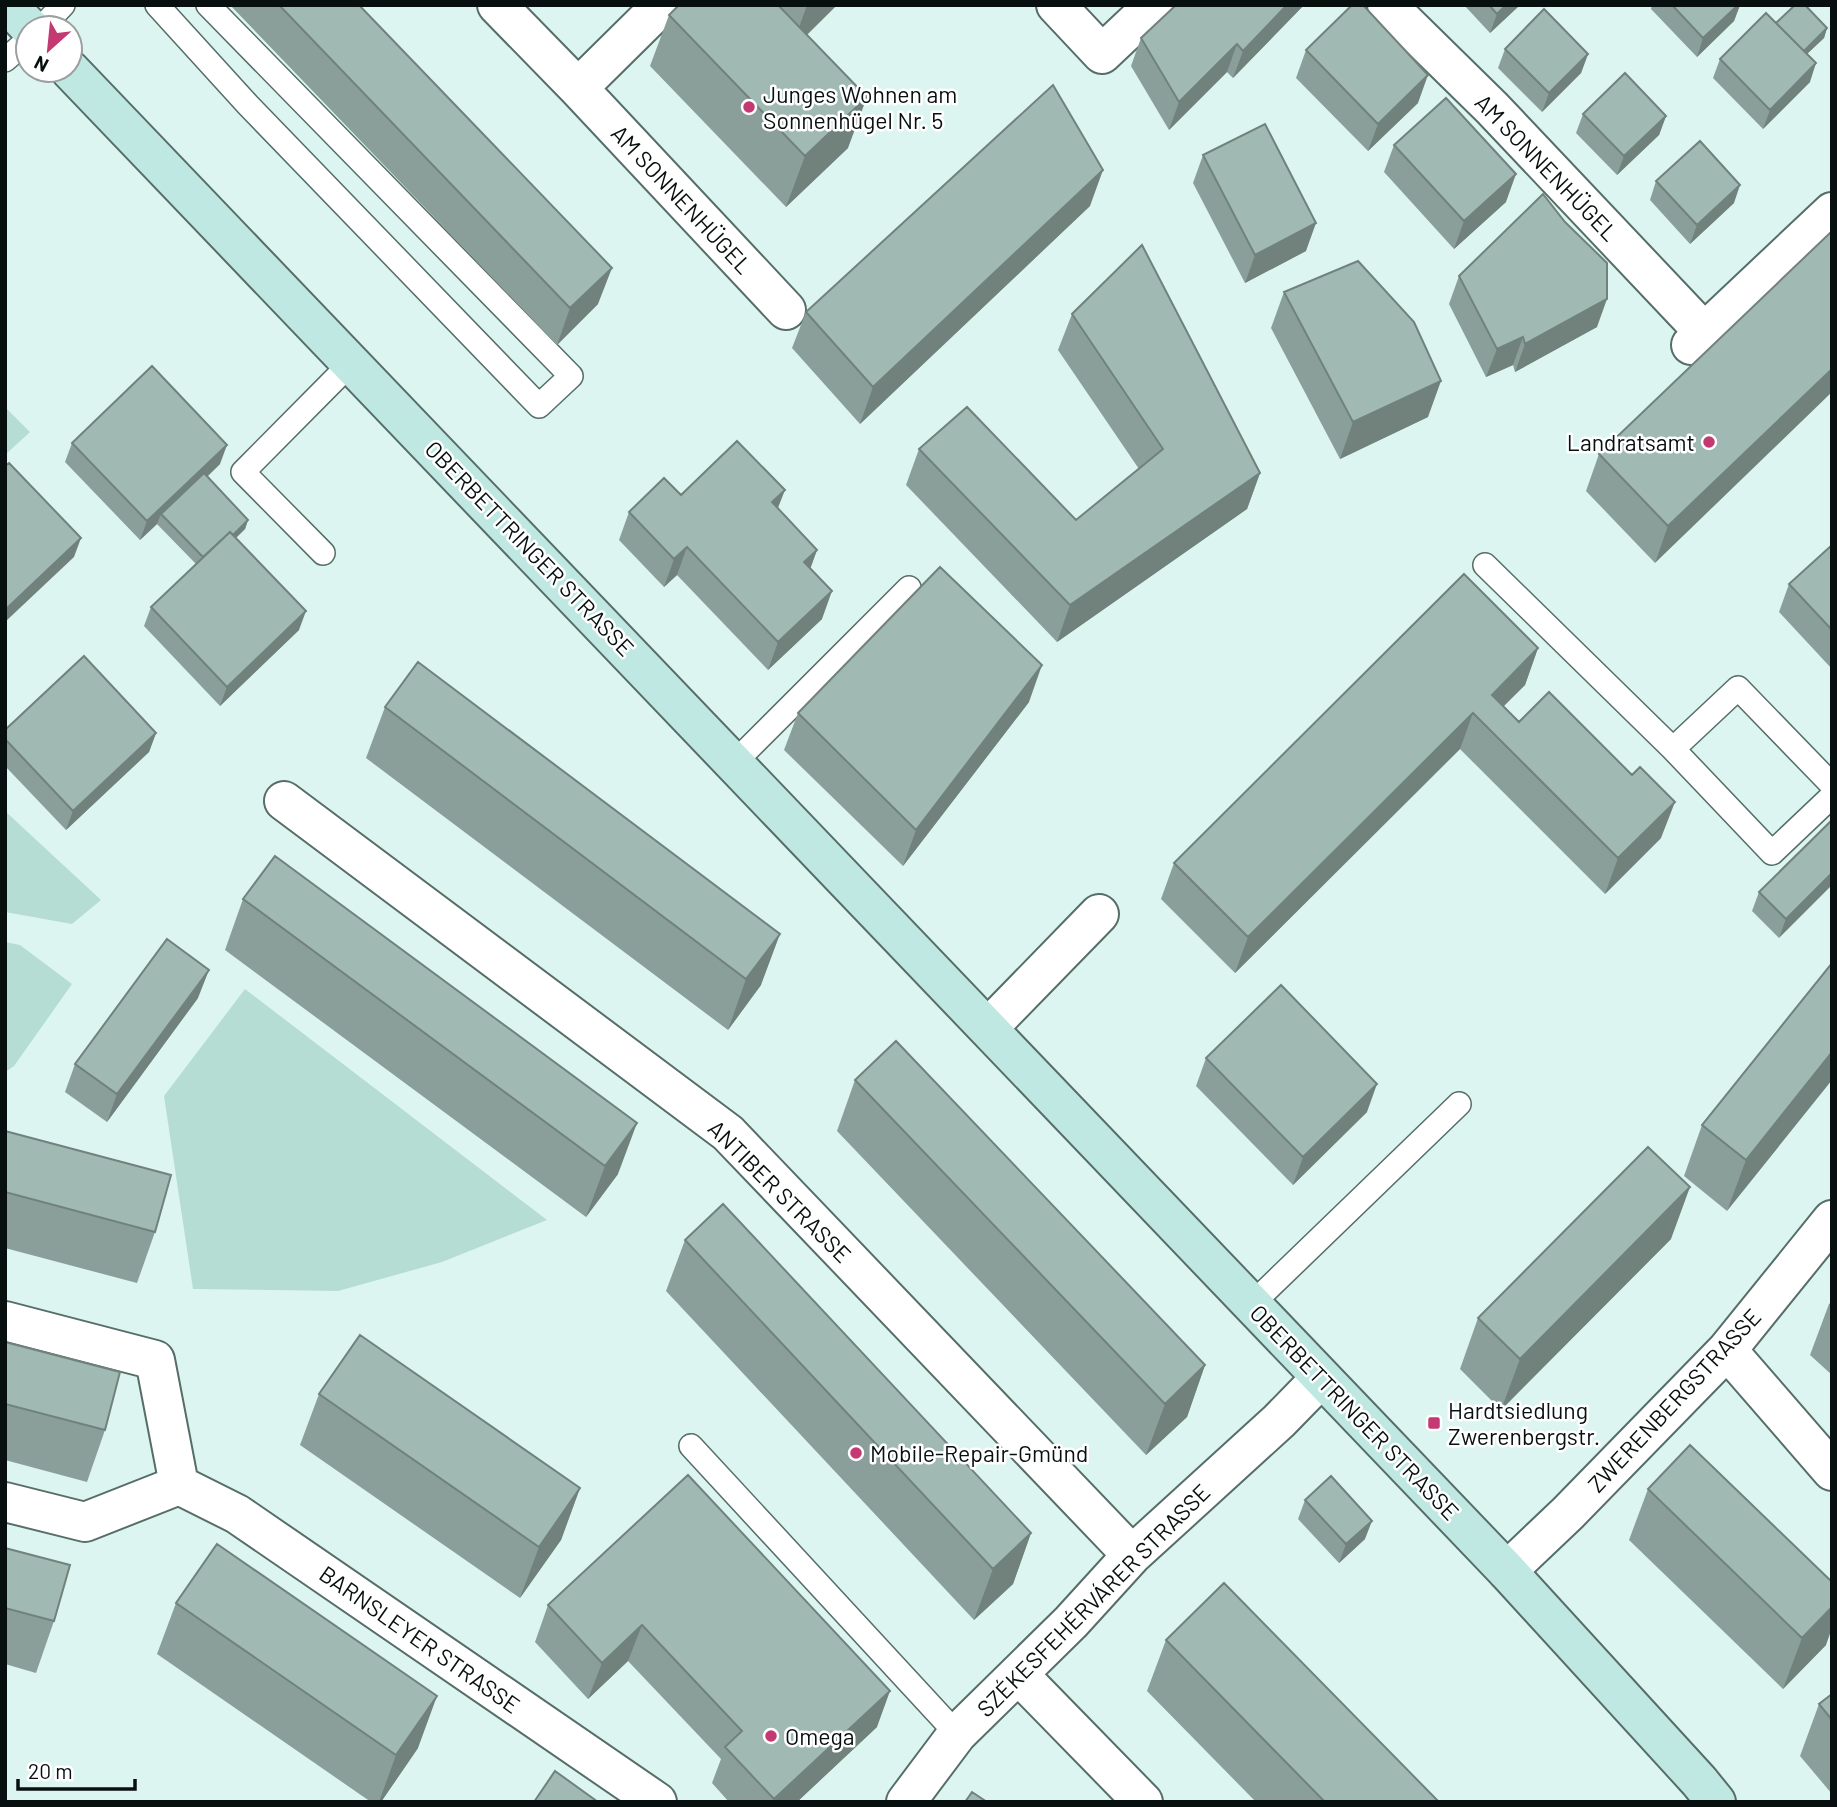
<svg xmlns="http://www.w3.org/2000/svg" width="1837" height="1807" viewBox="0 0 1837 1807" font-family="Barlow,sans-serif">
  <rect width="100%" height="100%" fill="#dcf5f0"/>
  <path fill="#b5ddd4" d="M5,407L30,432L5,455Z
    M5,811L101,900L72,924L5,912Z
    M5,942L20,945L72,984L14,1066L5,1072Z
    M245,989L547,1220L442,1262L338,1291L193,1289L164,1096Z"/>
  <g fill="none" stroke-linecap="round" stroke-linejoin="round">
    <defs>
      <path id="lane" d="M157,5L248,105L539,406L571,376L208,5
        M41,28L63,5
        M5,60L28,40
        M323,553L243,472L352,362
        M1485,565L1673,749L1772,853L1832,796
        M1673,749L1738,688L1832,785
        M735,762L909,588
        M1252,1304L1459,1104
        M691,1446L957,1734"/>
      <path id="street" d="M497,5L578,88L786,310
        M1056,5L1102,54L1154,5
        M1387,5L1492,108L1704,332
        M578,88L662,5
        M1691,345L1832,212
        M284,801L728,1133L1132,1555
        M989,1027L1099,914
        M5,1321L155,1360L179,1485L85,1522L5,1502
        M1727,1350L1832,1471
        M179,1485L237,1514L657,1802
        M1507,1571L1568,1513L1727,1350L1832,1220
        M1018,1674L1143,1802
        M906,1802L957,1734L1071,1622L1132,1555L1279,1421L1321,1378"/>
      <path id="secondary" d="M8,5L30,28
        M70,70L1507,1571L1699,1781L1716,1802"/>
    </defs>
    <use href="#lane" stroke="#566d68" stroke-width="26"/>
    <use href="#street" stroke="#566d68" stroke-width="42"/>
    <use href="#secondary" stroke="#566d68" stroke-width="42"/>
    <use href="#lane" stroke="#fff" stroke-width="23"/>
    <use href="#street" stroke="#fff" stroke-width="38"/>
    <use href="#secondary" stroke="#c0e8e2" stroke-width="38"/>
  </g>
  <path fill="#8a9f9a" d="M230,5H359L598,304L557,345Z
    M679,5H837L807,35L848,148L786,207L650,66L669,15Z
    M1304,5L1233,78L1227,72L1169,130L1131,66L1141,38Z
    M1464,5H1520L1490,33Z
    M1652,5H1740L1734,21L1697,57L1651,9Z
    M1776,23L1827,28L1824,38L1807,54L1810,82L1763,129L1713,78L1720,59Z
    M1505,49L1588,54L1581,73L1542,112L1498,68Z
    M1306,50L1418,103L1368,151L1296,78Z
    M1583,114L1666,116L1659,135L1617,175L1576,133Z
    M1394,145L1506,202L1454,249L1384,172Z
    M1203,155L1306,251L1245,283L1193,183Z
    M1656,181L1734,203L1690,244L1650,200Z
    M1090,206L860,424L792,348L806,312Z
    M1832,231L1655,563L1586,491L1599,454Z
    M1459,276L1597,327L1515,372L1513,365L1486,377L1449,304Z
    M1284,292L1428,417L1340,459L1271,328Z
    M1072,314L1260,473L1247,509L1057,642L906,485L919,449L1076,520L1139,469L1058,350Z
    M72,443L220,464L207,477L248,520L245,529L236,538L299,630L220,706L144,626L151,607L196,564L157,524L140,540L65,462Z
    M681,495L778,509L817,550L810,568L822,619L768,670L677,575L664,587L619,540L629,512Z
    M1832,545V669L1779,612L1789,584Z
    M1538,648L1525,685L1503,706L1519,722L1661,838L1605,894L1460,749L1235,973L1161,899L1174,863Z
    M1029,702L903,866L784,750L798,713Z
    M385,707L761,985L728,1030L366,758Z
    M5,730L156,733L149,752L66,830L5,766Z
    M1832,820L1779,938L1752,911L1759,892Z
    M243,899L618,1174L586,1217L225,950Z
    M1832,963L1727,1211L1684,1176L1702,1125Z
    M198,998L107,1122L65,1092L75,1064Z
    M1206,1058L1367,1112L1293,1185L1196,1086Z
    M855,1080L1205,1365L1187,1417L1146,1455L837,1131Z
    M5,1131L155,1232L137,1283L5,1248Z
    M1671,1239L1501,1410L1460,1369L1478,1318Z
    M685,1240L1031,1533L1013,1584L974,1620L666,1291Z
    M1832,1301V1375L1810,1355L1829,1304Z
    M5,1342L105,1430L87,1482L5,1460Z
    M319,1394L580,1488L561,1540L520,1598L300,1445Z
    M688,1475L877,1727L797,1802H729L712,1783L721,1759L628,1661L588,1699L535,1642L548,1605Z
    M1648,1489L1826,1645L1783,1689L1629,1540Z
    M1305,1500L1365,1539L1339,1563L1298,1519Z
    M5,1548L54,1621L36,1673L5,1664Z
    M176,1603L418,1748L381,1802H371L157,1654Z
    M1166,1640L1439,1802H1256L1147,1691Z
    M1832,1694V1794L1800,1756L1819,1704Z"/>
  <path fill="#71827d" d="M807,5H837L791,50Z
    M1287,5H1304L1233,78L1243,51Z
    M1506,5H1520L1490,33L1497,14Z
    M1738,5H1740L1734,21L1697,57L1703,38Z
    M1827,28L1824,38L1793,67L1797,57Z
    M1237,44L1227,72L1169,130L1179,102Z
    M1588,54L1581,73L1542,112L1549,93Z
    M1816,63L1810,82L1763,129L1770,110Z
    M1428,75L1418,103L1368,151L1378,124Z
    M867,97L848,148L786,207L805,156Z
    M1666,116L1659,135L1617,175L1624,156Z
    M1103,170L1090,206L860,424L873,387Z
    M1516,174L1506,202L1454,249L1464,221Z
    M1740,185L1734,203L1690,244L1697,225Z
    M1316,223L1306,251L1245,283L1255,255Z
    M612,268L598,304L557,345L570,308Z
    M1607,299L1597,327L1515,372L1525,344Z
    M1523,337L1513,365L1486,377L1497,349Z
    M1832,369V392L1655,563L1668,526Z
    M1441,381L1428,417L1340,459L1353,422Z
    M227,445L220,464L164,517L161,514L157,524L140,540L147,521Z
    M1260,473L1247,509L1057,642L1070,605Z
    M785,490L774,518L772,502Z
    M248,520L245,529L202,570L206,561Z
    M81,538L74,557L5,622V610Z
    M687,547L677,575L664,587L674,559Z
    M817,550L807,578L804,562Z
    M832,591L822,619L768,670L778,642Z
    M306,611L299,630L220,706L227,687Z
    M1538,648L1525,685L1485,725L1492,695Z
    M1042,665L1029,702L903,866L916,830Z
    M1473,713L1460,749L1235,973L1248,937Z
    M156,733L149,752L66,830L73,811Z
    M1675,802L1661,838L1605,894L1618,858Z
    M1832,873V885L1779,938L1786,919Z
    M780,934L761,985L728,1030L746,979Z
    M209,970L198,998L107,1122L117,1094Z
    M1832,1052V1080L1727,1211L1746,1160Z
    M1377,1084L1367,1112L1293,1185L1303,1157Z
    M637,1123L618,1174L586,1217L605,1166Z
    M1690,1187L1671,1239L1501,1410L1520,1359Z
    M1205,1365L1187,1417L1146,1455L1165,1404Z
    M580,1488L561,1540L520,1598L539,1547Z
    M1372,1521L1365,1539L1339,1563L1346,1544Z
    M1031,1533L1013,1584L974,1620L993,1569Z
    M1832,1607V1628L1826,1645L1783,1689L1802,1638Z
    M642,1625L628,1661L588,1699L602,1663Z
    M890,1691L877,1727L797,1802H773L774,1799Z
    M437,1696L418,1748L381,1802H379L396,1755Z"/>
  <path fill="#a1b9b3" stroke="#71827d" stroke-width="2" d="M279,5H359L612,268L570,308Z
    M679,5H778L867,97L805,156L669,15Z
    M1176,5H1287L1243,51L1237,44L1179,102L1141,38Z
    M1352,5H1363L1428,75L1378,124L1306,50Z
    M1489,5H1506L1497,14Z
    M1672,5H1738L1703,38Z
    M1795,5H1805L1827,28L1804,51L1776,23Z
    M1544,9L1588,54L1549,93L1505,49Z
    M1766,13L1816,63L1770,110L1720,59Z
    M1625,73L1666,116L1624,156L1583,114Z
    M1053,85L1103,170L873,387L806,312Z
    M1446,98L1516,174L1464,221L1394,145Z
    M1265,124L1316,223L1255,255L1203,155Z
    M1700,141L1740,185L1697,225L1656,181Z
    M1543,194L1565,222L1607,263V299L1525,344L1523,337L1497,349L1459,276Z
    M1832,231V369L1668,526L1599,454Z
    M1142,245L1260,473L1070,605L919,449L967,407L1076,520L1163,449L1072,314Z
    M1358,261L1414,322L1441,381L1353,422L1284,292Z
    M152,366L227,445L147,521L72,443Z
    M737,441L785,490L772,502L817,550L804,562L832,591L778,642L687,547L674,559L629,512L664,478L681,495Z
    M9,463L81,538L5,610V466Z
    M204,473L248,520L233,535L230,532L203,557L161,514Z
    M230,532L306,611L227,687L151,607Z
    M1832,545V630L1789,584Z
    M940,567L1042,665L916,830L798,713Z
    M1464,574L1538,648L1492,695L1519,722L1549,692L1632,775L1640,767L1675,802L1618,858L1473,713L1248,937L1174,863Z
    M84,656L156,733L73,811L5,739V730Z
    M418,662L780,934L746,979L385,707Z
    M1832,820V873L1786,919L1759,892Z
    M275,856L637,1123L605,1166L243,899Z
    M167,939L209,970L117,1094L75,1064Z
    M1832,963V1052L1746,1160L1702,1125Z
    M1281,985L1377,1084L1303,1157L1206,1058Z
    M896,1041L1205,1365L1165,1404L855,1080Z
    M5,1131L171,1175L155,1232L5,1192Z
    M1648,1147L1690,1187L1520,1359L1478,1318Z
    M723,1204L1031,1533L993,1569L685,1240Z
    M360,1335L580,1488L539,1547L319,1394Z
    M5,1342L120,1372L105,1430L5,1404Z
    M1690,1445L1832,1582V1607L1802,1638L1648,1489Z
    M688,1475L890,1691L774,1799L725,1747L742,1731L642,1625L602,1663L548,1605Z
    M1331,1476L1372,1521L1346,1544L1305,1500Z
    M217,1544L437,1696L396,1755L176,1603Z
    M5,1548L70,1565L54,1621L5,1608Z
    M1224,1583L1439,1802H1325L1166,1640Z
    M1832,1694V1720L1819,1704Z
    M555,1771L598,1802H534Z
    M972,1792L987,1802H965Z"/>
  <g fill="#c43971" stroke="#fff" stroke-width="2.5">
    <circle cx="749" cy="107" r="7"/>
    <circle cx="1709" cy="442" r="7"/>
    <rect x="1427" y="1416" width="14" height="14" rx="3.5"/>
    <circle cx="856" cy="1453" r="7"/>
    <circle cx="771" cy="1736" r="7"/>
  </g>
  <g text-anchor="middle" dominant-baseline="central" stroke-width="5" stroke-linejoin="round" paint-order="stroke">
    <g font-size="23" fill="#08100f" stroke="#fff" text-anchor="start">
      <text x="763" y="94">Junges Wohnen am<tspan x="763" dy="26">Sonnenhügel Nr. 5</tspan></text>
      <text x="1695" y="442" text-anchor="end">Landratsamt</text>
      <text x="1448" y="1410">Hardtsiedlung<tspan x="1448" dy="26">Zwerenbergstr.</tspan></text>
      <text x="870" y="1453">Mobile-Repair-Gmünd</text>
      <text x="785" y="1736">Omega</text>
    </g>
    <g font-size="23" fill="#08100f" stroke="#fff">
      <text transform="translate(1547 167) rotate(46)">AM SONNENHÜGEL</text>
      <text transform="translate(682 199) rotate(47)">AM SONNENHÜGEL</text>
      <text transform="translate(530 548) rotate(46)">OBERBETTRINGER STRASSE</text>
      <text transform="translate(780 1191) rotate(45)">ANTIBER STRASSE</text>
      <text transform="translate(1674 1400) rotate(-47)">ZWERENBERGSTRASSE</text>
      <text transform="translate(1355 1412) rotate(46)">OBERBETTRINGER STRASSE</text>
      <text transform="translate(1093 1600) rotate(-45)">SZÉKESFEHÉRVÁRER STRASSE</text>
      <text transform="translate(420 1639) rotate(35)">BARNSLEYER STRASSE</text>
    </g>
  </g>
  <rect width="1837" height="1807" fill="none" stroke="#08100f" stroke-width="14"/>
  <g transform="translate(49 49) rotate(207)"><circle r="33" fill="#ffffff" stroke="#9c9f9f" stroke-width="2"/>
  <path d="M0-5L12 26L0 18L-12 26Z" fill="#c43971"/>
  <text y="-10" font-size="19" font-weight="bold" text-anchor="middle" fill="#08100f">N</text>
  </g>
  <path d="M18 1779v10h117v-10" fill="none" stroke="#08100f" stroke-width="3.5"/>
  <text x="28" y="1779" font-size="21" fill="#08100f" stroke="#ffffff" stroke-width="5" paint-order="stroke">20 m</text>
</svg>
